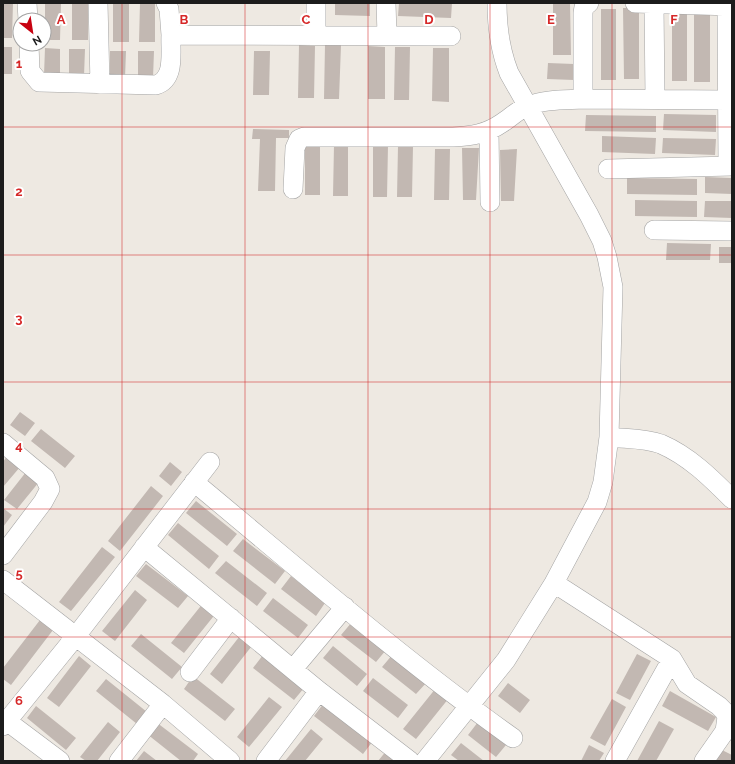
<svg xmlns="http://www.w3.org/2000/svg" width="735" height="764" viewBox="0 0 735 764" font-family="Raleway,sans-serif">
  <rect width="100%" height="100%" fill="#eee9e2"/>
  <path fill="#c2b8b2" d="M3,3H13L12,38H3Z
    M45,3H61L60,40H45Z
    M72,3H88V40H72Z
    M113,3H129V42H113Z
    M140,3H155V42H139Z
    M335,3H370V16L335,15Z
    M399,3H452L451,18L398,16Z
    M553,3H570L571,55H553Z
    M623,8H639V79H624Z
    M601,9H616V80H601Z
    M672,11H687V81H672Z
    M694,12H710V82H694Z
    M299,45L315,46L314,98H298Z
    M325,45H341L339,99H324Z
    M368,46L385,47V99H368Z
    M3,47H12V74H3Z
    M395,47H410L409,100H394Z
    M45,48L60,49V75H44Z
    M433,48H449V102L432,101Z
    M69,49H85L84,76H69Z
    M110,51H126L125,78H110Z
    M138,51H154L153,78H138Z
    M254,51H270L269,95H253Z
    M548,63L574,64V80L547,79Z
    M664,114L716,115V132L663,130Z
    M586,115L656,116V132L585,131Z
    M253,129L289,130V138H276L275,191H258L260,139H252Z
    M602,136L656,138L655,154L602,152Z
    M663,138L716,139L715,155L662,153Z
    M305,144H320V195H305Z
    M334,145H348V196H333Z
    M373,145H388L387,197H373Z
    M398,146H413L412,197H397Z
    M462,148H479L476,200H463Z
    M435,149H450L449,200H434Z
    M517,149L514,201H501L500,150Z
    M705,177L732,178V194L705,193Z
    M627,178L697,179V195L627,194Z
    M635,200L697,201V217L635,216Z
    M705,201H732V218L704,217Z
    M667,243L711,244L710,260H666Z
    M719,247H732V263H719Z
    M20,412L35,423L25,436L10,425Z
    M41,429L75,456L65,468L31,441Z
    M7,456L20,467L3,487V462Z
    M170,462L182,472L171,486L159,476Z
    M26,472L39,482L17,509L4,500Z
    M151,486L163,496L120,551L108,541Z
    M196,501L237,534L227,546L186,513Z
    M3,508L12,515L3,527Z
    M178,523L219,556L209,569L168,535Z
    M243,539L285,571L275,584L233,551Z
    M102,547L115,557L71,611L59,602Z
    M226,561L267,593L257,606L215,573Z
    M146,564L188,596L178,608L136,576Z
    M291,576L325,603L316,616L281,589Z
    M135,590L147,600L115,641L102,631Z
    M273,598L308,625L298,638L263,611Z
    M204,602L217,612L184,653L171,643Z
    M40,620L53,630L11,685L3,679V668Z
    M352,622L386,650L376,662L341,635Z
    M243,632L255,642L222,684L210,674Z
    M141,634L182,667L172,679L131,646Z
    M333,646L367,674L357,686L323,658Z
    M393,654L427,682L416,694L382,667Z
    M637,654L651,661L630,700L616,693Z
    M263,655L304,688L294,700L253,668Z
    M79,656L91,666L59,707L47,698Z
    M193,676L235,709L225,721L184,689Z
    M373,678L408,705L398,718L363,691Z
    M106,679L147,712L137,724L96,691Z
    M508,683L530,700L520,713L498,696Z
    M436,688L449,698L416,739L403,729Z
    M670,691L716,717L708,731L662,706Z
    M269,697L282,707L249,747L237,737Z
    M612,699L626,707L605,746L590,738Z
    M324,703L373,741L363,754L314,716Z
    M36,706L76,738L66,750L27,718Z
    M659,721L674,729L656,761H637Z
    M108,722L120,732L97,761H86L80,757Z
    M156,722L198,754L193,761H181L147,734Z
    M478,722L506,745L496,757L468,735Z
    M311,729L323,739L305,761H285Z
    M461,743L484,761H459L451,755Z
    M589,745L604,753L599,761H581Z
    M387,750L399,761H378Z
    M722,750L732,755V761H716Z
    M144,751L157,761H136Z"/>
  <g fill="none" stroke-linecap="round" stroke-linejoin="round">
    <defs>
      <path id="minor" d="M27,3L28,20
        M98,3L100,84
        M166,3L169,9L171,35L451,36
        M386,3L387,35
        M635,3L732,6
        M654,4L655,99
        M727,6L728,166
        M316,35V3
        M29,44L30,71L39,82L156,85C176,79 170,51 171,35
        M583,99V13L584,7L589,3
        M489,131L490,202
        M608,169L732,166
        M293,189L295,148L299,139L304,137H453C472,136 486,134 502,123C510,118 519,109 528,106C545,99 565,100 583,99L727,100
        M654,230L732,231
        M609,437C625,439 645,438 661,444C689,456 711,478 732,499
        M3,443L45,478L50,489L43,502L3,555
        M194,482C299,569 402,659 513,738
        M144,547L319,691L410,761
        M3,580L163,704L230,761
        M554,583L672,659L687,684L719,706L724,711L727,717L725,731L704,761
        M293,669L345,607
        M190,672L231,618
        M8,722L60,761
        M3,726L76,636L210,462
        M119,761L163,704
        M266,761L319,691
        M425,761L506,660L554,583L597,502L603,482L609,437L613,287L607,257L602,241L589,215L509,73C500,50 497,28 497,3
        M615,761L672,659"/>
    </defs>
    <use href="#minor" stroke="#a3a3a3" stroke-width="20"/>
    <use href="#minor" stroke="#fff" stroke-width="19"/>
  </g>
  <path fill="none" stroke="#d62828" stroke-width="1" stroke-opacity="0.55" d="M122,3V761M245,3V761M368,3V761M490,3V761M612,3V761M3,127H732M3,255H732M3,382H732M3,509H732M3,637H732"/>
  <g font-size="13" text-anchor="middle" font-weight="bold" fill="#d62828" stroke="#fff" stroke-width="4" stroke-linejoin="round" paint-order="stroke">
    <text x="61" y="24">A</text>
    <text x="184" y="24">B</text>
    <text x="306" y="24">C</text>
    <text x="429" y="24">D</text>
    <text x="551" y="24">E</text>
    <text x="674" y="24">F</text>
    <text x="19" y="68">1</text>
    <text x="19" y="196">2</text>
    <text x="19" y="323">3</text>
    <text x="19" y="450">4</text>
    <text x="19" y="578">5</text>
    <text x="19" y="705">6</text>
  </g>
  <rect width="735" height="764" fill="none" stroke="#1c1c1c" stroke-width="8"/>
  <g transform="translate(32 32) rotate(150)"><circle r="19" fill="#ffffff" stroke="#a4a4a4"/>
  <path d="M0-3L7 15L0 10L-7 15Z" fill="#c70211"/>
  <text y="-6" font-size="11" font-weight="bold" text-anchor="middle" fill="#1c1c1c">N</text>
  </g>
</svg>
